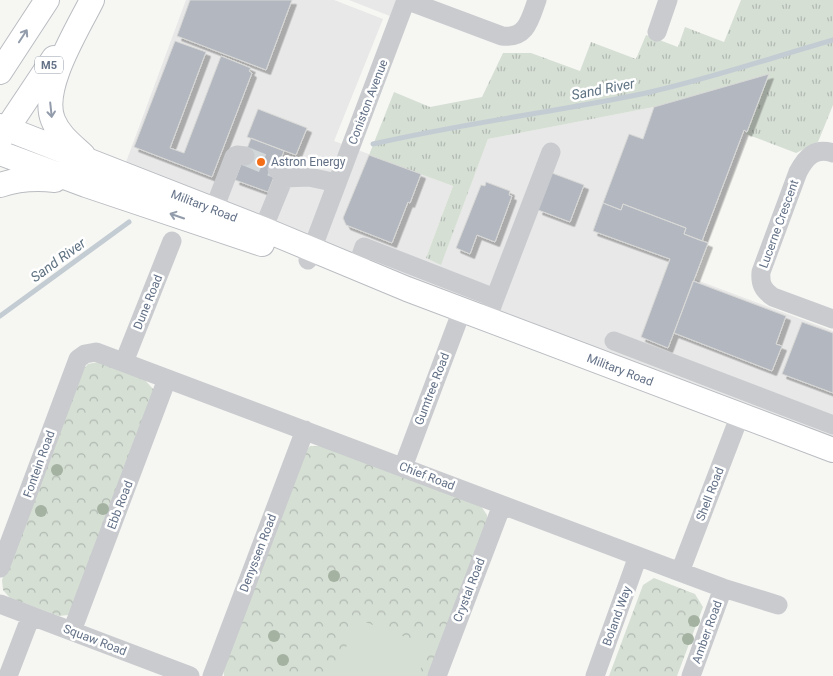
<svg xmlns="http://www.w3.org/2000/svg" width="833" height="676" viewBox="0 0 833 676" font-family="Roboto,sans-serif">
  <defs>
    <pattern id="grass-tufts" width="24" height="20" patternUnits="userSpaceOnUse" patternTransform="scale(1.25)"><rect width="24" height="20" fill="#d6dfd4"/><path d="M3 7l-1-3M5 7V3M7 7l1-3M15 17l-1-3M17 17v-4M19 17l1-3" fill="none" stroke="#b1b9b2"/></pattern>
    <pattern id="park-crowns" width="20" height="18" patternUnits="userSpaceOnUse" patternTransform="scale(1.25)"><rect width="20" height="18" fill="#d6dfd4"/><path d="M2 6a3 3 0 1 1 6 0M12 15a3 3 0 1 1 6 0" fill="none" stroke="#b1b9b2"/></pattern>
    <filter id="shadow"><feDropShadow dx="4.5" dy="4.5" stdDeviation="0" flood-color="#0004"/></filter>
  </defs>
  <rect width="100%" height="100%" fill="#f6f7f3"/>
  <path fill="#e7e8e7" d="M186,0H334L383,19L334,141L453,186L426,258L441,264L488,139L654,107L769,74L694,279L833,331V450L122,173Z
    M349,0H396L390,16Z"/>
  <path fill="url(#grass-tufts)" d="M741,0H833V105L818,142L796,153L746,134L769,75L654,107L488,139L441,265L426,258L453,186L369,155L394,92L430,107L482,97L503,53H531L580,71L591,42L636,59L646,35L678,47L685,27L724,42Z"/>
  <path fill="url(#park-crowns)" d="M98,362L145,380L153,389L152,403L75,608L68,615L59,616L10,598L3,590L2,580L81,372L88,364Z
    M310,446H321L481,506L487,515V526L430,676H224L223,666L303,454Z
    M654,578L695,594L703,607L677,676H609L643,585Z"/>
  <path fill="#d6dfd4" d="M357,619L429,646L418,676H335Z"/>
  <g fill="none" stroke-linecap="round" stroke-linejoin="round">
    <path stroke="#c4ccd3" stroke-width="5" d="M373,144C463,123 556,112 646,93C709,79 771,58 833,40
      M0,316L129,222"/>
  </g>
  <path fill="#b3b8c0" stroke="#d8d8d6" filter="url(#shadow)" d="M190,0H292L266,70L177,36Z
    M175,41L206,52L170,148L184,153L221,56L251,68L249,71L252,73L212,177L134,147Z
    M769,74L747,132L744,130L702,241L684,234L686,228L623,204L621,210L603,203L629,134L643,139L654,107Z
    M258,109L307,128L296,155L247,137Z
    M251,138L284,151L268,192L235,180Z
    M369,155L421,174L410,203L408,202L392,243L346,225L343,218Z
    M552,173L584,185L570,222L538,210Z
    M486,182L510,191L509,195L512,196L495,242L477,235L470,254L456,248L481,185L485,186Z
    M603,203L621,210L623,204L686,228L684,234L708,243L668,348L641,337L670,259L593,231Z
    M693,281L786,316L776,344L782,346L772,371L674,333Z
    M802,322L833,333V393L782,374Z"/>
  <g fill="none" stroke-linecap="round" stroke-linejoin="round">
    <path stroke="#d1d6d8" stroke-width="19" stroke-dasharray="19 9" stroke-linecap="butt" d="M245,156L277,169"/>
    <defs>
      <path id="major" d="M0,72L47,0
        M0,126L263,229L407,289L833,450
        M0,139L54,58
        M0,153L86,185L262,244
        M83,155C71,144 59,135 53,120C40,88 78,29 92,0
        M0,185C18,179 37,178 55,180"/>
    </defs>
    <use href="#major" stroke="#b9bcc1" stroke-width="26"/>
    <path stroke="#c9cbcf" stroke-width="19" d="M406,0L502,36C527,39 530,19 537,0
      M657,32L668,0
      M833,153C815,147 806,157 798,172L761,272C760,284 763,290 773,297L833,319
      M284,178L309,177L337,183
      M214,209L234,157L237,155L245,156
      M263,229L284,178L282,174L277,169
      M308,260L406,0
      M357,267L364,247L495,298
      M487,319L551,152
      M614,341L833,425
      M124,362L172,241
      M403,467L462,310
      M0,568L78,359L85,354L96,352L680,572L723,588L778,605
      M680,572L740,415
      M0,604L190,676
      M72,631L167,379
      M8,676L31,616
      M212,676L305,430
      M437,676L502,505
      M595,676L638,556
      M691,676L723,588"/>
    <use href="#major" stroke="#fff" stroke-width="24"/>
  </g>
  <g fill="#a4b2a2">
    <circle cx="57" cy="470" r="6"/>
    <circle cx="103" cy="509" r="6"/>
    <circle cx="41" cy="511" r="6"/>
    <circle cx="334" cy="576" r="6"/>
    <circle cx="694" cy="621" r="6"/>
    <circle cx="274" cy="636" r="6"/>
    <circle cx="688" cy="639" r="6"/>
    <circle cx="283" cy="660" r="6"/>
  </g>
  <defs><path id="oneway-shaft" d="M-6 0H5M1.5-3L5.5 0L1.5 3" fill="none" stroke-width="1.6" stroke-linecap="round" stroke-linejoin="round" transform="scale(1.25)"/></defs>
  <g stroke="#929cab">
    <use href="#oneway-shaft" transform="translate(23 36) rotate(-57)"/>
    <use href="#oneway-shaft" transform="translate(51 110) rotate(84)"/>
    <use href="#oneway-shaft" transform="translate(177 216) rotate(-161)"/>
  </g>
  <circle fill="#f36e17" stroke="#fff" stroke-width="2" cx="261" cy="162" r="5"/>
  <g text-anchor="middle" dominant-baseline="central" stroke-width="5" stroke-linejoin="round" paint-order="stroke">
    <rect fill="#fff" stroke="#929cab" stroke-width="1" x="35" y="56.5" width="28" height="17" rx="4"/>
    <g font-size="11" font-weight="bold" fill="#637187">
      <text x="49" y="65">M5</text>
    </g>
    <g font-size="12" fill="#637187" stroke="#fff">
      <text transform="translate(368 102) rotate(-69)">Coniston Avenue</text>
      <text transform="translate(204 206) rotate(21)">Military Road</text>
      <text transform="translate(779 224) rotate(-70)">Lucerne Crescent</text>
      <text transform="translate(148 302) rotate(-68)">Dune Road</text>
      <text transform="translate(620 370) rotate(21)">Military Road</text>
      <text transform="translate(432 389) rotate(-69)">Gumtree Road</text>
      <text transform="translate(39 464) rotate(-70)">Fontein Road</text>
      <text transform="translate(427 476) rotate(21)">Chief Road</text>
      <text transform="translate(710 494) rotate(-69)">Shell Road</text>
      <text transform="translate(120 505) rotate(-69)">Ebb Road</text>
      <text transform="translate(258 553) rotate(-69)">Denyssen Road</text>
      <text transform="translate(469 590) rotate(-69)">Crystal Road</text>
      <text transform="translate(617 616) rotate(-70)">Boland Way</text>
      <text transform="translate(707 632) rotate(-70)">Amber Road</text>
      <text transform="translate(95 640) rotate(21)">Squaw Road</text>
    </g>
    <g font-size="12" fill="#637187" stroke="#fff" text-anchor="start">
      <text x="271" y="162">Astron Energy</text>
    </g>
    <g font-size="14" font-style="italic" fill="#5f7383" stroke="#fff">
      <text transform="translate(603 89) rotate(-11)">Sand River</text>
      <text transform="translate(58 260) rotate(-36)">Sand River</text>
    </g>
  </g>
</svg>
